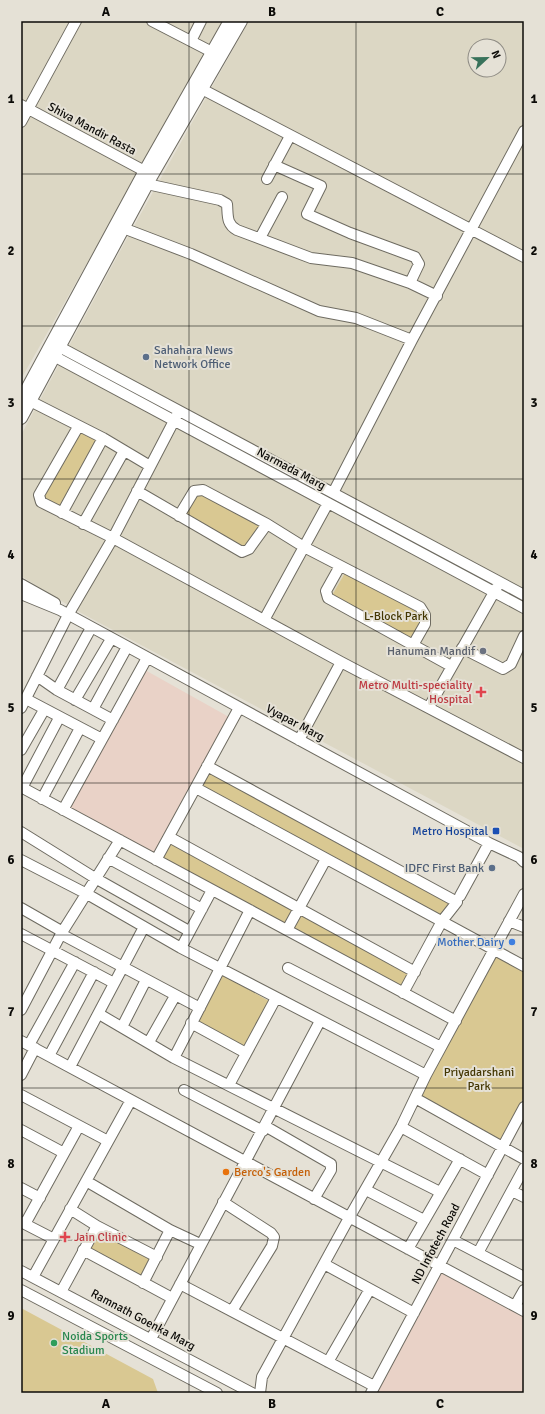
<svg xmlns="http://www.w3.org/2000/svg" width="545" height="1414" viewBox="0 0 545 1414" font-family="Signika,sans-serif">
  <rect width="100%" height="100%" fill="#e5e1d6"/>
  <path fill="#dcd7c4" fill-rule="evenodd" d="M21,21H225L21,379Z
    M249,21H524V849L81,613L21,576V435L125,242ZM475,46H499V70H475Z"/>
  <path fill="#e9d2c7" d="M145,670L229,717L154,855L69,808Z
    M441,1272L524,1316V1393H377Z"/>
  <path fill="#d9c892" d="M78,430L98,440L62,508L42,497Z
    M196,491L259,526L246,550L183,515Z
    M345,573L423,615L410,640L331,597Z
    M209,771L450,901L441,917L200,787Z
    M170,843L294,909L285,926L161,859Z
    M301,913L411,973L402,989L292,930Z
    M495,956L524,971V1097L499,1145L419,1096Z
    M222,974L269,1001L244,1048L196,1022Z
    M98,1229L152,1259L141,1279L87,1250Z
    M21,1308L153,1379L158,1393H21Z"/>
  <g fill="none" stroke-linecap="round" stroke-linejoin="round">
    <defs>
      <path id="minor" d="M152,21L212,52
        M191,41L201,21
        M196,86L524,257
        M21,105L152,175
        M21,122L76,21
        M274,165L321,186L307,214L350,233L415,257L419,264L410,283
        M267,179L290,136
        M147,184L220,200L227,204C228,215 226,224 237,230L311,258L352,263L410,283L437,296
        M123,228L191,254L319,311L356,318L412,340
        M260,238L282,197
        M54,344L524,595
        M48,353L524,608
        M30,401L103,438L150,466
        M78,427L39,495L41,502L113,538L341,662L524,758
        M137,491L242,552L249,549L267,524
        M333,493L412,340L524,131
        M62,513L103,438
        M179,516L194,491L203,490L267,524L304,547L420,607L425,615V624L413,645
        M83,524L124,451
        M340,566L326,591L328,598L451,666
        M21,584L55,603
        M21,594L60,610L489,843L519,857L524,862
        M264,620L328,503
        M462,648L503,669L511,664L524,636
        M37,676L57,690L113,720
        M57,690L91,628
        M26,699L102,739
        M75,700L111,639
        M429,707L497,587
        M21,708L68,615L113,538L177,415
        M93,709L127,647
        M299,740L341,662
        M21,750L44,710
        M207,766L457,902L442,921L403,993
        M21,787L456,1021
        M22,788L59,718
        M196,788L524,966
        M42,799L80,728
        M63,810L147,658
        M21,832L95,878L189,931
        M169,837L415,972
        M108,858L202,909
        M21,860L87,894L181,948L426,1075
        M156,860L239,708
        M460,896L489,843
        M21,908L63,932
        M509,921L524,927
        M287,930L326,859
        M21,934L114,983
        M61,934L200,1008
        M181,948L212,890
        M288,968L441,1047
        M21,1010L61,934L120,840
        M99,1014L174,1058L440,1192
        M191,1023L246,1053
        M122,1027L146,980
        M21,1041L524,1311
        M149,1042L175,996
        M29,1045L75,962
        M49,1056L94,972
        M174,1058L250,910
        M70,1067L144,927
        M21,1075L35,1048
        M229,1085L276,998
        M184,1090L263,1131
        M21,1095L108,1141
        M415,1098L524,1159
        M265,1126L331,1164V1170L314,1199
        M401,1127L488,1175
        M21,1130L64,1153
        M86,1181L170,1230L200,1244
        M21,1188L40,1198
        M366,1190L424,1220
        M512,1191L524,1197
        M223,1202L271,1233L274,1237L272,1246L232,1311
        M70,1209L97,1226L157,1257
        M21,1222L54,1239
        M25,1224L79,1126
        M453,1240L524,1277
        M408,1249L460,1159
        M83,1250L172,1298
        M478,1253L524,1168
        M324,1264L414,1313
        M21,1271L252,1393
        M33,1277L131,1100
        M143,1283L170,1230
        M180,1284L374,1386
        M21,1290L217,1393
        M61,1292L97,1226
        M515,1306L524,1290
        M151,1339L320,1021
        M328,1362L370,1289
        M260,1393L262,1377L349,1218L401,1127L426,1075L524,894
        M371,1393L524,1107"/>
      <path id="major" d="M21,400L146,169L230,21
        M21,418L152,175L241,21"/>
    </defs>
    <use href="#minor" stroke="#6e6b61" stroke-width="12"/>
    <use href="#major" stroke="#6e6b61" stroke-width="14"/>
    <use href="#minor" stroke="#fff" stroke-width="10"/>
    <use href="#major" stroke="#fff" stroke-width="12"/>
  </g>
  <path fill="none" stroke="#0c0b08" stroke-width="1" stroke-opacity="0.55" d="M189,21V1393M356,21V1393M21,174H524M21,326H524M21,479H524M21,631H524M21,783H524M21,935H524M21,1088H524M21,1240H524"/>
  <g fill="#5c6f8a" stroke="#e5e1d6" stroke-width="1.5">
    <circle cx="146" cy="357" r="4"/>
    <circle cx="492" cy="868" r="4"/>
  </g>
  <circle fill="#6b7280" stroke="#e5e1d6" stroke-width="1.5" cx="483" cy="651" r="4"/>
  <g fill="#e0444e" stroke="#e5e1d6" stroke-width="1.5">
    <path d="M479 686h4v4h4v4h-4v4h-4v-4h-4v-4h4z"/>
    <path d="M63 1231h4v4h4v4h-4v4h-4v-4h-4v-4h4z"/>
  </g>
  <rect fill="#1a4fb4" stroke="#e5e1d6" stroke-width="1.5" x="492" y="827" width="8" height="8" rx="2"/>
  <circle fill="#3f7fe0" stroke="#e5e1d6" stroke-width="1.5" cx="512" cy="942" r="4"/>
  <circle fill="#e8710a" stroke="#e5e1d6" stroke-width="1.5" cx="226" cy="1172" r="4"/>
  <circle fill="#2e9e5b" stroke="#e5e1d6" stroke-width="1.5" cx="54" cy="1343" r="4"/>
  <g text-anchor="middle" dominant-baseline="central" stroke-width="4" stroke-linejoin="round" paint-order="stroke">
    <g font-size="12" fill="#0c0b08" stroke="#e5e1d6">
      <text transform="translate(92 129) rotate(28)">Shiva Mandir Rasta</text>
      <text transform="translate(291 469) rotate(28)">Narmada Marg</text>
      <text transform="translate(295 723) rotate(28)">Vyapar Marg</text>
      <text transform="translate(436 1244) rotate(-62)">ND Infotech Road</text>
      <text transform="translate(143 1320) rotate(28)">Ramnath Goenka Marg</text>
    </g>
    <g font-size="12" fill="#4e5e75" stroke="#e5e1d6" text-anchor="start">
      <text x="154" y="350">Sahahara News<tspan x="154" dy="14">Network Office</tspan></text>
      <text x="484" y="868" text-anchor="end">IDFC First Bank</text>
    </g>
    <g font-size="12" fill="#443702" stroke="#e5e1d6">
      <text x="396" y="616">L-Block Park</text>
      <text x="479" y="1072">Priyadarshani<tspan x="479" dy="14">Park</tspan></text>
    </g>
    <g font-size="12" fill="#5b616d" stroke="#e5e1d6" text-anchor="end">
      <text x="475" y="651">Hanuman Mandif</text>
    </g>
    <g font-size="12" fill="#be3a42" stroke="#e5e1d6" text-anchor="end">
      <text x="472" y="685">Metro Multi-speciality<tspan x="472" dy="14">Hospital</tspan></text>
      <text x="74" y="1237" text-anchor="start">Jain Clinic</text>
    </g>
    <g font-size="12" fill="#164399" stroke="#e5e1d6" text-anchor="end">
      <text x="488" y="831">Metro Hospital</text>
    </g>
    <g font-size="12" fill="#366cbe" stroke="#e5e1d6" text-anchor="end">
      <text x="504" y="942">Mother Dairy</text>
    </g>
    <g font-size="12" fill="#c56008" stroke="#e5e1d6" text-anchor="start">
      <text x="234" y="1172">Berco's Garden</text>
    </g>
    <g font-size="12" fill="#27864d" stroke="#e5e1d6" text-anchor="start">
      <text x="62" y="1336">Noida Sports<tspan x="62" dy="14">Stadium</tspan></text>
    </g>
  </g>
  <rect width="545" height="1414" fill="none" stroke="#e5e1d6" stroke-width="44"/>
  <g transform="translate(487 58) rotate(68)"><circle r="19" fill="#e5e1d6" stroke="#8e8b84"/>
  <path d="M0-3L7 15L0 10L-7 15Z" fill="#38725b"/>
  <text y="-6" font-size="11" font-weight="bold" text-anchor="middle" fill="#0c0b08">N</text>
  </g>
  <rect x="22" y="22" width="501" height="1370" fill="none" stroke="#0c0b08" stroke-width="1.5"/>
  <g font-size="13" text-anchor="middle" font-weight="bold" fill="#0c0b08">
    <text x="106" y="16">A</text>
    <text x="272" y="16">B</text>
    <text x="440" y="16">C</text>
    <text x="11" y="103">1</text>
    <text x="534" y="103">1</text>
    <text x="11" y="255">2</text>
    <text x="534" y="255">2</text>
    <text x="11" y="407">3</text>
    <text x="534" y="407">3</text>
    <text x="11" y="559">4</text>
    <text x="534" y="559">4</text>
    <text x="11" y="712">5</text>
    <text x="534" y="712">5</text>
    <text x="11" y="864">6</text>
    <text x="534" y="864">6</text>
    <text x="11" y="1016">7</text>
    <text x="534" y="1016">7</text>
    <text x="11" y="1168">8</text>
    <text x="534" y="1168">8</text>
    <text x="11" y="1320">9</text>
    <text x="534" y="1320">9</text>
    <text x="106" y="1408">A</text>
    <text x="272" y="1408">B</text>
    <text x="440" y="1408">C</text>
  </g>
</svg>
